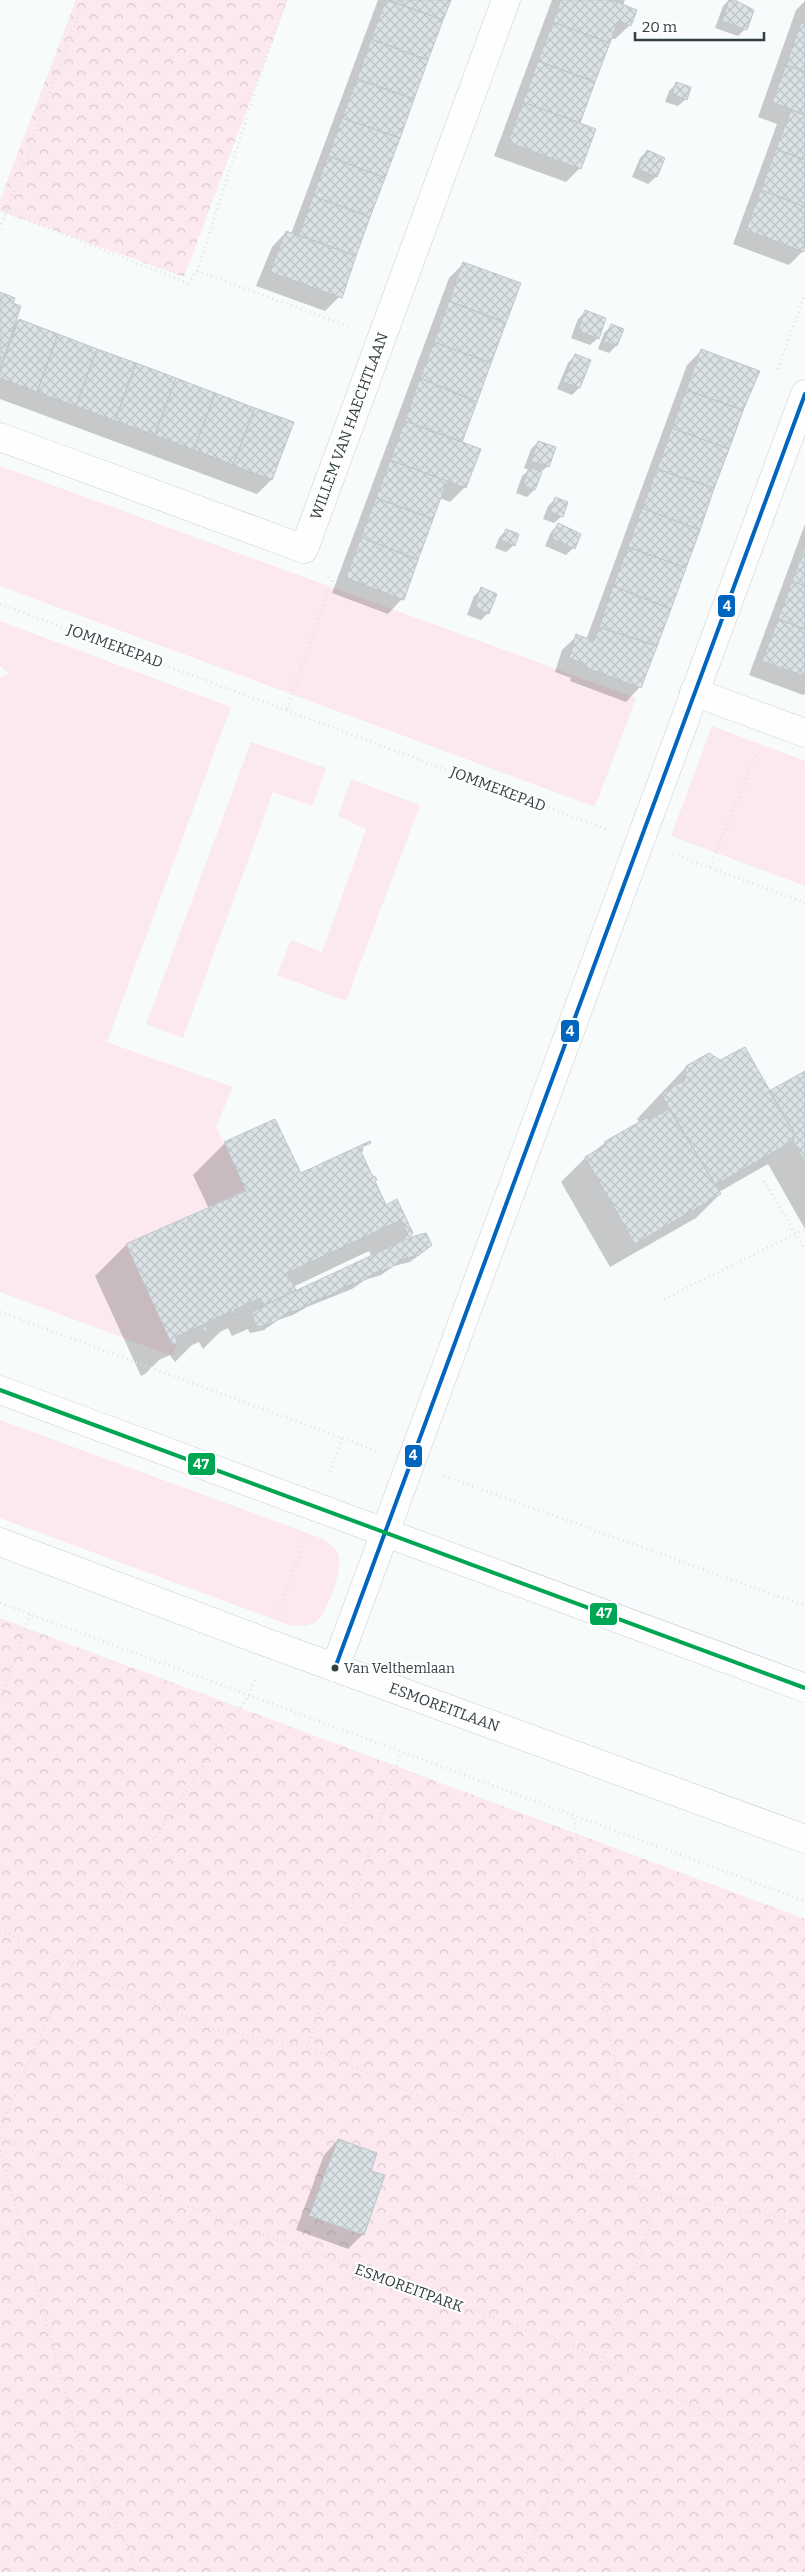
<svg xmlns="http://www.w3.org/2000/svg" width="805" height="2572" viewBox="0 0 805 2572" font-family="Bitter,serif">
  <defs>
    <pattern id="park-crowns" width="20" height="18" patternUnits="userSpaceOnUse" patternTransform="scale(1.25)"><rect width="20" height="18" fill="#fce9ef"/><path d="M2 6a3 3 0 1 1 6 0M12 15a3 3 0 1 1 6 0" fill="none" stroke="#d8c9ce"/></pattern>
    <pattern id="building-cross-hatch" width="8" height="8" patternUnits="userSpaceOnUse" patternTransform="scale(1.25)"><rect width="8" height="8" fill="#dbe2e5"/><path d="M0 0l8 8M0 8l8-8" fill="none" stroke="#bcc3c6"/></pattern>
  </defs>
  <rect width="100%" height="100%" fill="#f8fbfc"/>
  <path fill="#fce9ef" d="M0,466L636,698L595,807L0,586Z
    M0,621L231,707L107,1042L233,1087L216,1127L246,1189L126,1245L176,1345L172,1356L0,1292V678L9,674L0,666Z
    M712,726L805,761V886L671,836Z
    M251,742L326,768L312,806L273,792L183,1038L146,1024Z
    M351,779L420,805L346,1001L277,975L291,940L322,952L366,829L338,816Z
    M0,1420L321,1538C328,1543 335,1546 338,1554C344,1567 328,1610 318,1620C311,1627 301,1626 292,1626L0,1518Z"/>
  <path fill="url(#park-crowns)" d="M76,0H288L184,277L0,211V200Z
    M0,1618L805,1919V2572H0Z"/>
  <path fill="#0003" fill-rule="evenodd" d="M378,0H449L339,297L325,311L256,286L272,247L286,232L291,234Z
    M552,0H625L623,5L630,25L615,39L611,38L579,124L580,168L566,182L494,156Z
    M729,0H732L745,29L738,36L715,28L723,6Z
    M805,1V246L803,251L789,265L733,244L777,124L758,117L796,10Z
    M676,84L686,99L678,106L665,102L669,91Z
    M647,151L664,159L656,177L648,184L632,177L640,158Z
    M464,263L460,443L465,487L450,502L440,498L402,599L388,614L332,593L449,278Z
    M0,293L11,304L15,320L293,423L271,480L257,494L0,399Z
    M585,312L598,338L590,345L571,338L578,319Z
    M612,326L622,330L616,346L609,353L598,349L604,333Z
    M701,351L758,372L640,687L626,702L570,681L571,678L555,672L562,650L577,636L586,640L687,365Z
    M575,355L579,388L572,395L557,389L568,363Z
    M538,442L548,466L540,473L534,490L527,497L516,493L522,476L529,470L524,468L531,449Z
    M555,499L562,516L554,523L543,519L548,506Z
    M805,524V694L803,695L749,675Z
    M558,525L573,548L566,555L545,546L551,532Z
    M506,530L514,545L506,552L495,548L499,538Z
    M482,589L488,613L481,620L467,615L474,596Z
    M686,1067L769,1093L805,1072V1229L768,1164L719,1192L720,1194L696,1218L610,1267L561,1182L585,1158L605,1143L640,1123L637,1119Z
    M225,1143L300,1175L360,1153L386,1207L396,1200L411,1233L402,1242L423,1252L410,1262L394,1266L381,1275L365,1280L352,1289L307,1307L293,1315L278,1320L264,1330L250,1333L248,1329L232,1336L228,1328L220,1332L203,1349L199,1342L192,1345L175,1362L170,1355L159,1360L145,1374L141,1376L95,1276L126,1245L209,1209L193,1175ZM369,1251L372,1257L288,1296L294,1290L293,1287Z
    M338,2140L370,2172L363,2234L348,2249L296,2230L324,2155Z"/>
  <path fill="url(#building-cross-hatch)" stroke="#c0c7c9" d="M386,0L443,20L428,60L371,39Z
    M389,0H451L443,20Z
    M561,0H612L637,10L631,26L618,21L610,43L553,22Z
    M729,0H735L754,10L747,30L722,21Z
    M553,22L610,43L595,82L538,61Z
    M801,23L805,25V72L786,65Z
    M371,39L428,60L414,99L357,79Z
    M538,61L595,82L580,123L523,102Z
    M786,65L805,72V115L772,102Z
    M357,79L414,99L400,138L342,118Z
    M676,82L691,87L687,100L672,94Z
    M523,102L596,129L581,169L508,142Z
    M791,110L805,115V160L776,149Z
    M342,118L400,138L385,178L328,156Z
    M776,149L805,160V207L761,190Z
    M647,150L665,158L657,177L638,169Z
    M328,156L385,178L370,217L313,196Z
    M761,190L805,207L804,252L746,230Z
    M313,196L370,217L356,256L299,235Z
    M286,231L356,256L342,298L270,272Z
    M463,262L521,283L506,323L449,301Z
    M0,292L15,298L13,303L21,306L0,370Z
    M449,301L506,323L491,363L434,342Z
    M585,310L606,318L599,339L578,331Z
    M19,319L58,334L37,392L0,378V370Z
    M611,324L624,329L617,346L604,342Z
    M58,334L97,349L76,406L37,392Z
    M434,342L491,363L477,402L420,378Z
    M97,349L136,363L115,421L76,406Z
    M701,349L760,371L743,410L686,390Z
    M575,354L591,360L580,388L563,382Z
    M136,363L176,378L155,435L115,421Z
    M176,378L215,393L194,450L155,435Z
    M420,378L477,402L462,442L405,421Z
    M686,390L743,410L729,449L672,428Z
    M215,393L255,408L233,465L194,450Z
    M255,408L294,422L272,480L233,465Z
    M405,421L481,449L466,488L390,460Z
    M672,428L729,449L714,488L657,469Z
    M538,441L556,447L549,467L531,461Z
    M390,460L447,481L433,519L376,498Z
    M529,467L542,472L535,490L523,485Z
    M657,469L714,488L700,530L642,508Z
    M555,497L568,502L563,517L550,512Z
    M376,498L433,519L418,560L361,537Z
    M642,508L700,530L686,568L628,547Z
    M558,523L581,534L575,549L551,538Z
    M506,529L519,534L515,546L501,540Z
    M361,537L418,560L404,600L346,578Z
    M805,546V586L792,581Z
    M628,547L686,568L671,609L613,586Z
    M792,581L805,586V629L778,619Z
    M613,586L671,609L657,646L599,627Z
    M481,587L497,594L489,614L474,607Z
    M778,619L805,629V676L762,661Z
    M599,627L657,646L641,688L584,667L585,664L569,658L576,634L594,641Z
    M745,1047L794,1133L793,1141L715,1185L661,1094L685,1080L686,1066L709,1053L720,1060Z
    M805,1071V1162L793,1141L794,1133L769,1091Z
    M669,1109L721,1194L635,1244L585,1157L606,1145L604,1142L648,1117L649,1120Z
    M275,1119L301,1173L370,1141L371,1143L362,1147L363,1151L361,1152L373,1177L375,1176L377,1180L375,1181L386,1205L397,1199L413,1233L409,1237L401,1220L287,1273L296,1290L263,1306L260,1298L234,1310L237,1317L235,1319L231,1311L204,1324L208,1331L205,1332L202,1325L175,1337L178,1343L172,1345L126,1244L246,1191L224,1142Z
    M426,1233L432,1245L419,1255L403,1259L390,1268L374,1273L361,1282L345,1286L331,1295L316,1300L302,1309L287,1313L273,1323L257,1327L251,1313L263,1306L411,1237Z
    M338,2139L377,2153L371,2171L385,2175L364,2235L309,2216Z"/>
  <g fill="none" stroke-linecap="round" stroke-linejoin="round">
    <defs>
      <g id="street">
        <path id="s1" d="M0,437L304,549L506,0"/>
        <path d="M694,692L805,733"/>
        <path d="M0,1390L805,1688"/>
        <path id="s2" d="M0,1542L268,1643L805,1839"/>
        <path d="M335,1668L805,394"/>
      </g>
    </defs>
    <use href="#street" stroke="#c6ced0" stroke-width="29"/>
    <path stroke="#e2e3e3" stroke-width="3" stroke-dasharray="1 4" stroke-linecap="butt" d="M6,212L188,283L197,271L285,0
      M0,229L84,0
      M197,271L348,326
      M778,369L805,294
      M0,604L606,829
      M287,709L332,581L328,577
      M673,854L805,903
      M710,867L756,754
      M764,1181L805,1250
      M664,1299L805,1229
      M0,1312L377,1451
      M330,1472L342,1438
      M444,1476L805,1606
      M0,1603L805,1901
      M280,1609L304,1542
      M0,1700L30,1614
      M0,1930L212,2029L307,2047L637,2190L805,2222
      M307,2047L401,1752
      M0,2127L73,1963L249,1695L255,1678
      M0,2138L603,2358L805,2468
      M0,2151L84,2462L140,2572
      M519,2572L603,2358L651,2224L637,2190L573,1815"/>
    <use href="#street" stroke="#fefeff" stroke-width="28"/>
    <defs>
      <path id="bus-1" d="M335,1668L805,394"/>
      <path id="bus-2" d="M0,1390L805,1688"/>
    </defs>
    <use href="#bus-1" stroke="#fff" stroke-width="8"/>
    <use href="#bus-2" stroke="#fff" stroke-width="8"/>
    <use href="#bus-1" stroke="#0065bd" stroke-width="4"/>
    <use href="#bus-2" stroke="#00a651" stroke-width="4"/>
  </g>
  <circle fill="#334043" stroke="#fff" stroke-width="2" cx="335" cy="1668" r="4.5"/>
  <g text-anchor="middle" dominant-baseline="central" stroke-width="4" stroke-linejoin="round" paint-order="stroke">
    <g font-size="14" fill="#334043" stroke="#fff" text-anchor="start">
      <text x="344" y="1668">Van Velthemlaan</text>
    </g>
    <g font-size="15" fill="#334043" stroke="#fff">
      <text stroke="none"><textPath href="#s1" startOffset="455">WILLEM VAN HAECHTLAAN</textPath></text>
      <text transform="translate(115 646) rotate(20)">JOMMEKEPAD</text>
      <text transform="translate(498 789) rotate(21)">JOMMEKEPAD</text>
      <text stroke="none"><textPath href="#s2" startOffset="474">ESMOREITLAAN</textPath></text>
      <text transform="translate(409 2288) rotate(20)">ESMOREITPARK</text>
    </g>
  </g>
  <g stroke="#fff" stroke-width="2">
    <rect x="717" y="594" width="19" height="24" rx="5" fill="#0065bd"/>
    <rect x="560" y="1019" width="20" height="24" rx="5" fill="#0065bd"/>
    <rect x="404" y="1444" width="19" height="24" rx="5" fill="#0065bd"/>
    <rect x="187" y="1452" width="29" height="24" rx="5" fill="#00a651"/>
    <rect x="589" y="1602" width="29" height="24" rx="5" fill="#00a651"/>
  </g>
  <g font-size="14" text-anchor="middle" font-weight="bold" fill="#fff">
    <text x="727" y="611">4</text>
    <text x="570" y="1036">4</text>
    <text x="413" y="1460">4</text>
    <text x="201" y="1469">47</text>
    <text x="604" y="1618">47</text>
  </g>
  <path d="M635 32v8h129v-8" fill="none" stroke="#334043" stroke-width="2.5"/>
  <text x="642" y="32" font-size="15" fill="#334043" stroke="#ffffff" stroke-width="4" paint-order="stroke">20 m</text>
</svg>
